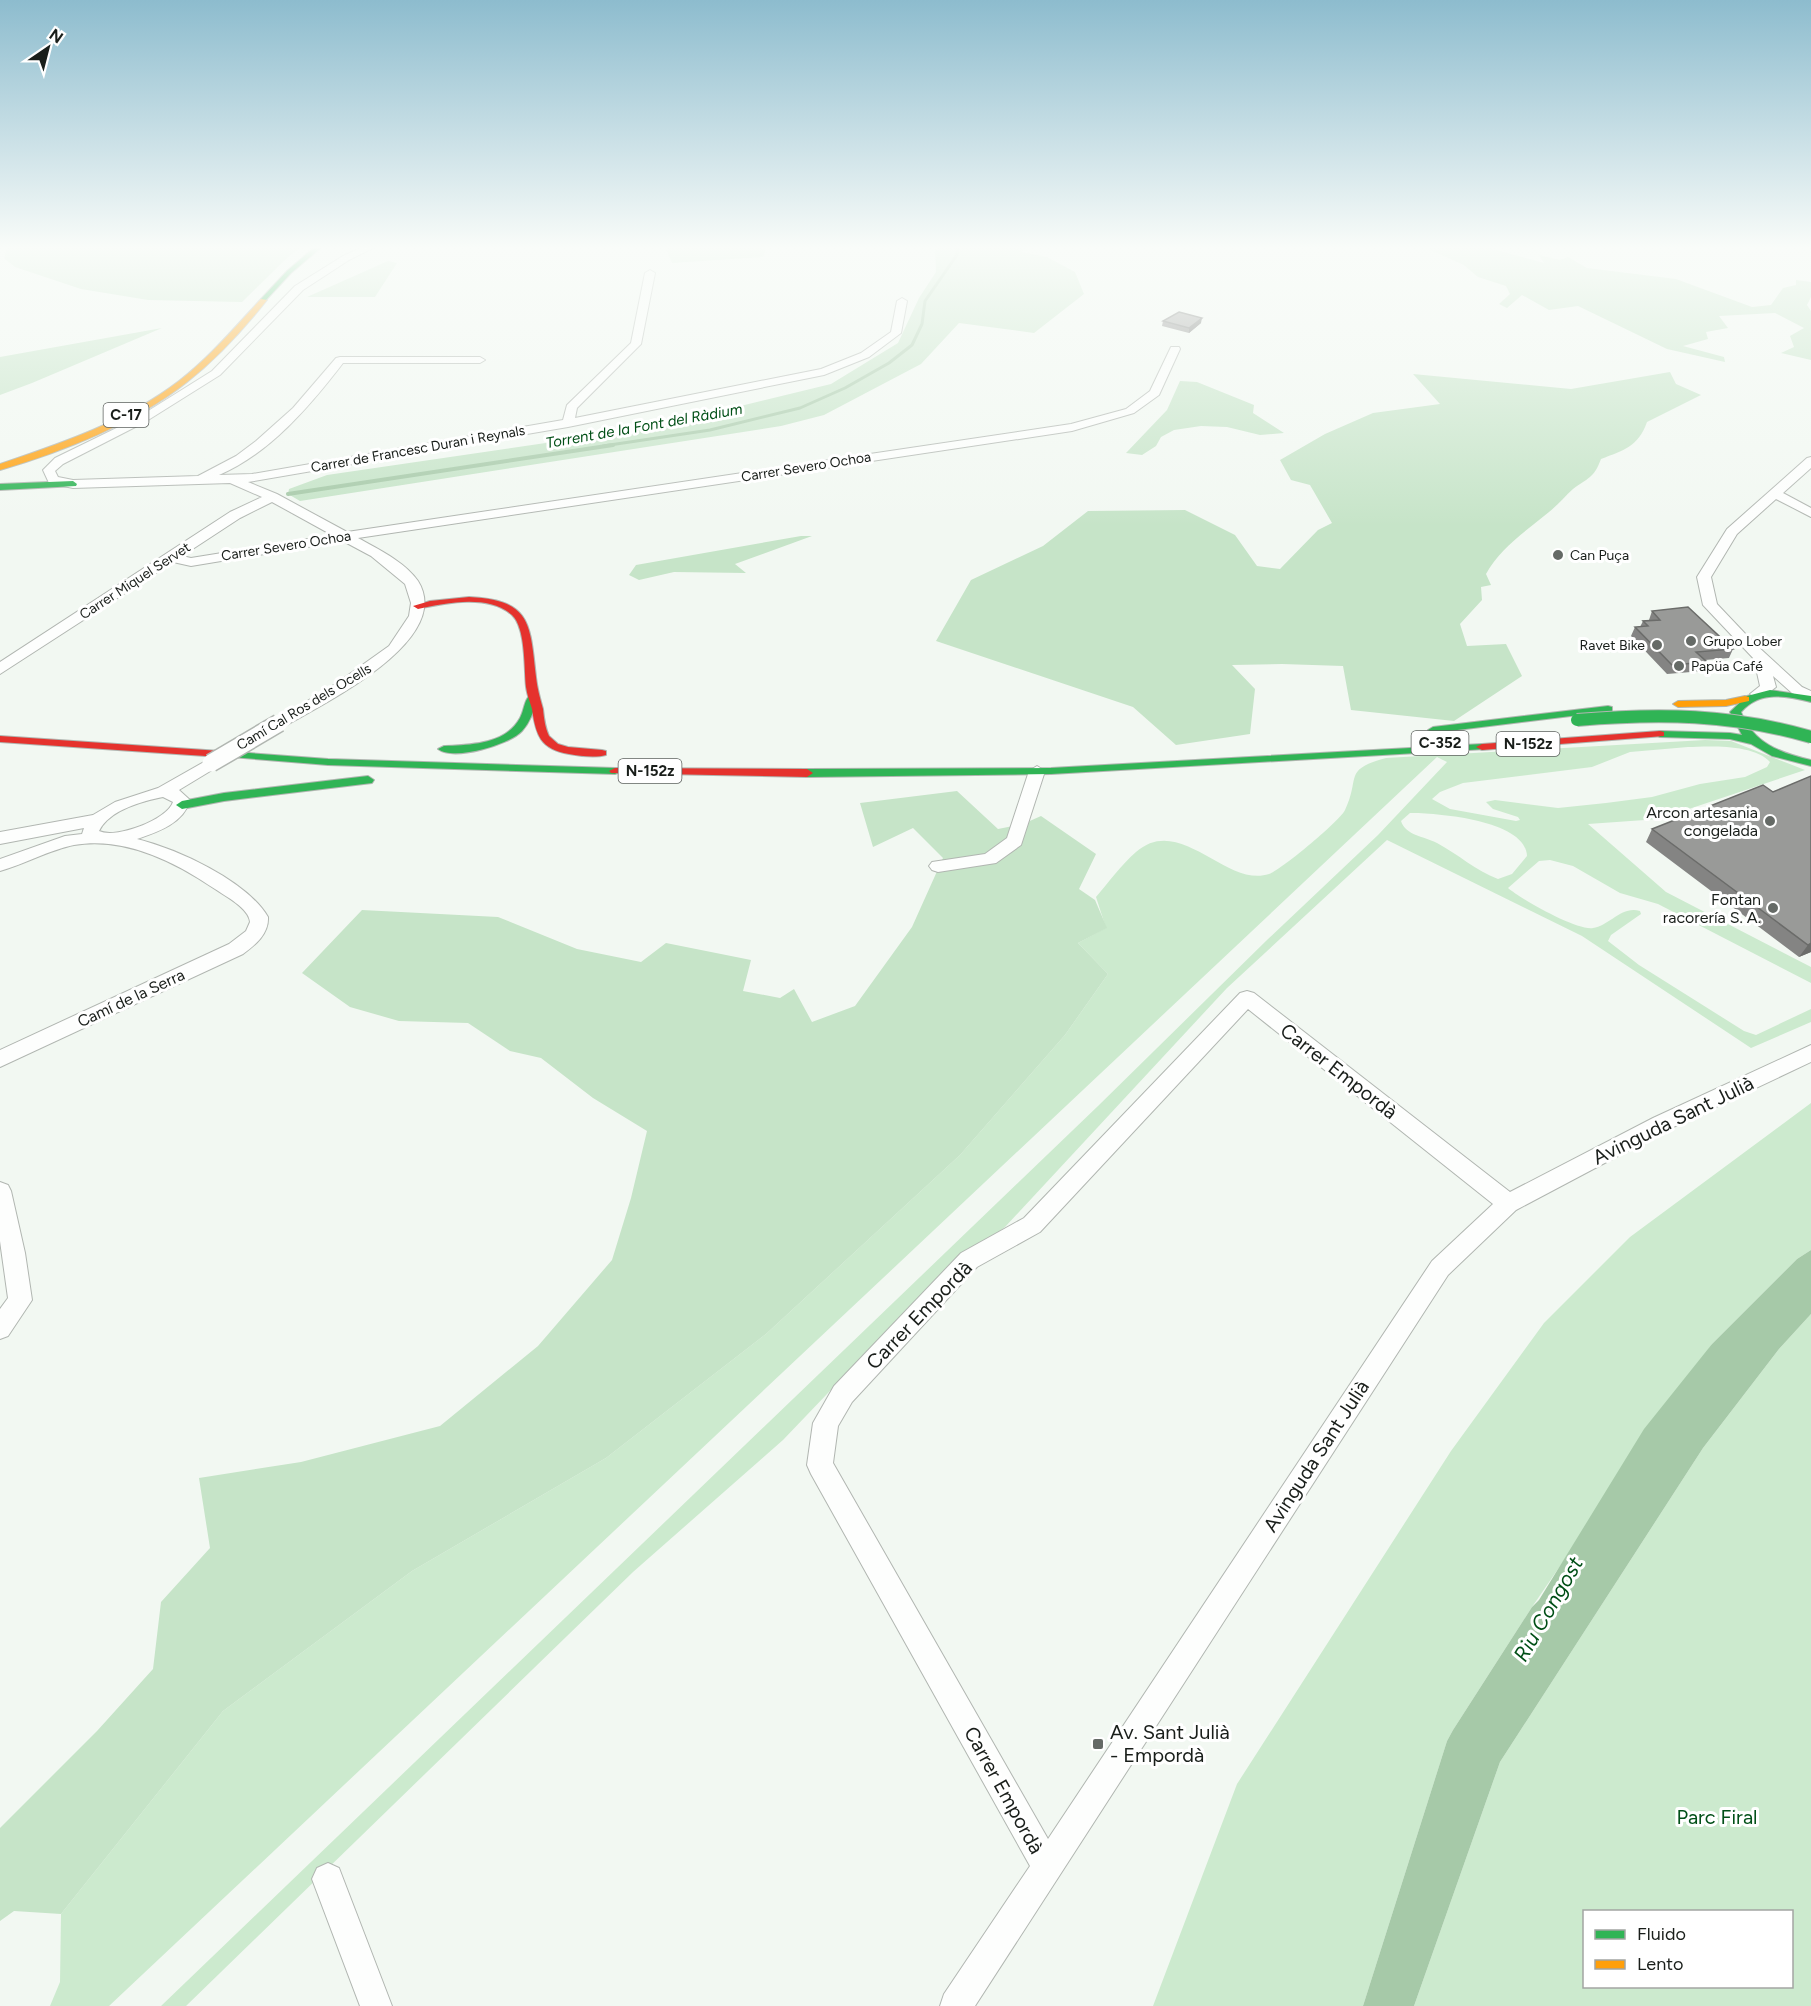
<svg xmlns="http://www.w3.org/2000/svg" width="1811" height="2006" viewBox="0 0 1811 2006" font-family="Figtree,sans-serif">
  <rect width="100%" height="100%" fill="#f2f8f2"/>
  <path fill="#cceace" fill-rule="evenodd" d="M1705,740L1731,741L1805,770L1659,819L1588,824L1666,892L1811,967V983L1658,904L1620,893L1573,866L1550,860L1539,861L1508,888C1521,899 1577,931 1593,928C1609,926 1622,905 1640,911L1641,914L1611,935L1608,941L1639,965L1744,1031L1756,1035L1811,1009V1022L1751,1048L1582,936L1387,840L1227,988L1005,1227L967,1256L894,1324L783,1440L633,1572L186,2006H161L1098,1106L1267,940L1378,835L1447,762L1437,757L109,2006H50L60,1982L61,1914L223,1711L412,1571L606,1458L766,1334L960,1155L1065,1035L1108,974L1078,943L1106,928L1096,897C1109,882 1121,865 1136,852C1180,813 1226,888 1269,874C1280,871 1341,820 1345,810C1361,777 1342,770 1386,758ZM1688,747C1709,746 1755,744 1770,762L1767,767L1745,777L1700,784L1652,797L1606,803L1558,808L1495,800L1486,802L1493,809L1518,817L1520,820L1516,821L1450,809L1432,799L1440,792L1463,783L1592,767L1630,752ZM1410,813C1437,813 1526,820 1527,856L1512,874L1498,879C1476,871 1458,854 1437,843C1424,836 1406,836 1401,821Z
    M1811,1103V1250L1797,1259L1712,1344L1532,1607L1453,1730L1447,1741L1363,2006H1153L1237,1784L1451,1451L1544,1323L1630,1237Z
    M1811,1314V2006H1414L1500,1762L1703,1448L1779,1349ZM1584,1912H1792V1986H1584Z"/>
  <path fill="#c6e4c8" d="M13,245H304L288,257L242,302L148,300L81,289L15,267L4,258L8,246Z
    M664,245H767L763,257L672,263Z
    M922,245H1031L1022,252L1047,257L1075,272L1084,294L1034,333L959,323L921,364L824,415L781,426L300,501L288,494L289,489L327,475L655,427L831,384L898,343L919,298L936,272L935,247Z
    M1419,245H1478L1544,263L1539,255L1560,260L1568,257L1587,268L1676,279L1752,307L1771,305L1783,288L1796,285V280L1811,282V297L1807,305L1811,311V360L1781,353L1794,347L1790,336L1804,328L1775,313L1719,316L1728,328L1706,332L1708,339L1683,346L1724,357L1725,362L1667,349L1578,306L1549,310L1522,295L1507,308L1499,304L1510,294L1506,286L1478,277L1464,265Z
    M388,261L397,263L375,297H307Z
    M162,328L32,383L0,395V357Z
    M1670,372L1676,384L1701,395L1647,422C1638,447 1624,450 1601,459C1594,478 1588,478 1573,489C1565,496 1558,505 1549,512C1526,531 1500,548 1486,574L1491,585L1481,587L1482,600L1460,624L1467,646L1506,644L1522,676L1454,721L1351,710L1343,666L1282,664L1232,665L1255,689L1250,734L1176,745L1133,707L936,641L971,580L1043,546L1088,511L1185,510L1235,535L1257,566L1280,569L1318,530L1332,523L1310,485L1291,480L1280,460L1325,434L1373,413L1440,404L1413,374L1571,389Z
    M1180,381L1197,382L1254,405L1253,413L1284,433L1260,435L1227,427L1201,426L1174,430L1161,437L1156,446L1142,455L1126,453L1167,410Z
    M801,536H812L735,564L746,573L674,572L639,580L629,575L636,565Z
    M957,791L998,829L1023,824L1041,816L1096,854L1079,889L1095,900L1107,928L1078,943L1108,974L1065,1035L960,1155L766,1334L606,1458L412,1571L223,1711L61,1914L14,1911L0,1921V1828L97,1731L153,1669L161,1602L210,1548L199,1478L301,1462L440,1426L538,1346L612,1260L631,1198L647,1131L593,1098L541,1058L510,1051L468,1023L399,1021L350,1007L302,973L362,910L498,917L577,949L641,962L666,943L751,960L743,991L780,998L794,989L812,1022L855,1006L912,927L943,858L913,828L873,847L860,803Z"/>
  <path fill="#a6c9a8" d="M1811,1250V1314L1779,1349L1703,1448L1500,1762L1414,2006H1363L1447,1741L1453,1730L1532,1607L1539,1600L1644,1429L1712,1344L1797,1259Z"/>
  <g fill="none" stroke-linecap="round" stroke-linejoin="round">
    <path stroke="#a6c9a8" stroke-width="3" d="M603,446L710,430L800,408L845,388L889,363L912,345L922,324L925,301L957,255L958,245"/>
    <path stroke="#a6c9a8" stroke-width="4" d="M288,494L613,445"/>
    <defs>
      <path id="street" d="M367,245H379L349,260L303,290L220,375L145,422L63,464L55,471L58,477L73,480L198,476L236,456L256,441L293,408L336,358L340,357H480L485,360L480,363H343C310,406 269,454 219,475L252,474L563,420L567,405L631,343L645,273L650,270L655,273L641,344L577,408L575,418L821,369L861,353L891,332L897,301L902,298L907,301L901,333L869,357L824,375L568,427L248,482L277,494L347,532L1071,424L1126,409L1150,391L1171,347H1179L1180,349L1159,395L1134,413L1072,431L358,538C378,549 405,562 418,581C455,640 323,704 285,726L279,728L271,723L337,683L389,646L409,616L411,603L405,584L371,556L343,541L191,566L173,562L0,674V662L230,512L262,497L230,483L73,488L49,483L43,470L55,458L137,418L212,371L295,286L343,256ZM272,502L332,535L191,558L182,556L240,518Z
        M1811,457V468L1783,493L1811,508V517L1776,499L1737,534L1711,577L1717,604L1754,643L1802,687L1811,691V702L1792,693L1773,676L1776,687L1763,697L1758,699L1750,694L1760,686L1754,659L1703,605L1697,577L1727,529L1807,458Z
        M211,758L219,763L217,767L179,790L190,800C184,823 158,832 137,839C177,849 246,880 268,917C269,934 255,945 243,954L0,1067V1050L229,944L246,931L250,922C249,908 225,896 215,889C174,861 124,836 74,845C49,850 25,864 0,871V859L65,836L82,834L84,828L0,844V832L93,815L115,802L158,788ZM163,797L173,802C167,820 116,839 99,831C109,810 143,801 163,797Z
        M1037,766L1045,771L1021,845L996,863L938,872L932,870L929,866L932,862L985,854L1007,838L1029,771Z
        M1247,991L1254,993L1510,1192L1653,1118L1811,1045V1062L1667,1130L1516,1210L1448,1275L975,2006H940L944,1994L1030,1866L811,1474L807,1465L813,1423L834,1386L961,1253L1024,1218L1240,993ZM1248,1009L1493,1204L1432,1261L1048,1839L833,1463L838,1426L852,1402L977,1267L1040,1232Z
        M0,1182L8,1185L11,1191L25,1253L32,1300L8,1336L0,1339V1309L8,1298L0,1241Z
        M328,1863L339,1868L392,2006H360L312,1879L317,1868Z"/>
      <path id="fast" d="M317,245H324L291,273L265,301H261V299L287,271Z
        M73,481L77,484L76,486L0,490V484Z
        M1770,690L1811,696V702C1786,696 1760,690 1741,712C1753,743 1780,753 1811,760V766L1772,756L1751,744L1730,739L1660,737L1654,734L1660,731L1730,733L1742,735L1730,712L1747,696Z
        M533,694L538,697C534,709 531,721 522,731C509,745 454,761 438,749L444,746C471,745 506,744 520,718C525,709 524,697 533,694Z
        M1608,706L1612,707V711L1433,733L1428,730L1433,727Z
        M1482,744L1486,745V749L1051,774L807,777L801,773L807,769L1051,768Z
        M235,752L328,759L615,768L621,771L615,774L328,765L231,757V753Z
        M368,776L374,780L372,783L224,801L182,809L176,805L182,801L224,793Z"/>
      <path id="slow" d="M261,299L267,300C243,330 216,359 187,382C136,423 62,452 0,470V464C62,443 127,421 179,381C210,357 235,327 261,299Z
        M1745,696L1749,697V701L1726,706L1678,707L1673,704L1678,701L1726,700Z"/>
      <path id="jam" d="M469,597C531,600 530,623 536,677C537,688 540,698 543,709C544,719 545,727 549,736L558,744L568,747L602,750L606,751V755C595,758 580,756 569,754C540,749 536,735 532,709C530,702 527,695 526,687C524,669 526,628 512,615C488,594 446,603 418,609L413,606L430,601Z
        M1660,731L1664,732V736L1482,750L1476,747L1482,744Z
        M0,736L235,752L241,755L235,758L0,742Z
        M615,768L807,769L813,773L807,777L611,773L609,771Z"/>
    </defs>
    <use href="#street" stroke="#b1b6b1" stroke-width="2"/>
    <use href="#fast" stroke="#b1b6b1" stroke-width="2"/>
    <use href="#slow" stroke="#b1b6b1" stroke-width="2"/>
    <use href="#jam" stroke="#b1b6b1" stroke-width="2"/>
    <use href="#street" fill="#fdfefd" fill-rule="evenodd"/>
    <use href="#fast" fill="#30b455" fill-rule="evenodd"/>
    <use href="#slow" fill="#ff9f0a" fill-rule="evenodd"/>
    <use href="#jam" fill="#e5322d" fill-rule="evenodd"/>
    <defs>
      <path id="street-bridge" d="M211,763L279,723"/>
      <path id="fast-bridge" d="M1577,720C1660,713 1731,714 1811,737"/>
    </defs>
    <use href="#street-bridge" stroke="#b1b6b1" stroke-width="20" stroke-linecap="butt"/>
    <use href="#fast-bridge" stroke="#b1b6b1" stroke-width="14" stroke-linecap="butt"/>
    <use href="#street-bridge" stroke="#fdfefd" stroke-width="17"/>
    <use href="#fast-bridge" stroke="#30b455" stroke-width="12"/>
  </g>
  <path fill="#848483" d="M1163,321L1201,323L1189,333L1162,326Z
    M1652,611L1733,649L1729,658L1705,660L1707,662L1703,671L1667,674L1631,636L1635,627H1640L1643,621L1649,620Z
    M1811,776V952L1799,957L1646,842L1652,829L1773,792Z"/>
  <path fill="#6b6c6a" d="M1202,318L1201,323L1189,333V328Z
    M1811,943V952L1799,957L1808,945Z"/>
  <path fill="#999a98" stroke="#6b6c6a" stroke-width="1.5" d="M1179,312L1202,318L1189,328L1163,321Z
    M1688,607L1733,649L1696,652L1707,662L1672,665L1635,627L1648,626L1643,621L1660,620L1652,611Z
    M1811,776V943L1808,945L1652,829L1763,785L1773,792Z"/>
  <linearGradient id="sky" x2="0" y2="1"><stop stop-color="#8dbcce"/><stop offset="0.47" stop-color="#f9fcf9"/><stop offset="1" stop-color="#f9fcf9" stop-opacity="0"/></linearGradient>
  <rect width="1811" height="526" fill="url(#sky)"/>
  <g fill="#656a66" stroke="#fff" stroke-width="2">
    <circle cx="1558" cy="555" r="6"/>
    <circle cx="1691" cy="641" r="6"/>
    <circle cx="1657" cy="645" r="6"/>
    <circle cx="1679" cy="666" r="6"/>
    <circle cx="1770" cy="821" r="6"/>
    <circle cx="1773" cy="908" r="6"/>
    <rect x="1092" y="1738" width="12" height="12" rx="3"/>
  </g>
  <g text-anchor="middle" dominant-baseline="central" stroke-width="6" stroke-linejoin="round" paint-order="stroke">
    <g font-size="14" fill="#191e1a" stroke="#fff">
      <text transform="translate(418 449) rotate(-10)">Carrer de Francesc Duran i Reynals</text>
      <text transform="translate(806 467) rotate(-9)">Carrer Severo Ochoa</text>
      <text transform="translate(286 546) rotate(-9)">Carrer Severo Ochoa</text>
      <text transform="translate(135 581) rotate(-33)">Carrer Miquel Servet</text>
      <text transform="translate(304 707) rotate(-31)">Camí Cal Ros dels Ocells</text>
    </g>
    <g font-size="14" fill="#191e1a" stroke="#fff" text-anchor="start">
      <text x="1570" y="555">Can Puça</text>
      <text x="1703" y="641">Grupo Lober</text>
      <text x="1645" y="645" text-anchor="end">Ravet Bike</text>
      <text x="1691" y="666">Papüa Café</text>
    </g>
    <g fill="#fff" stroke="#5e625f" stroke-width="1.5">
      <rect x="103.5" y="403" width="45" height="24" rx="4.5"/>
      <rect x="1411.5" y="731" width="57" height="24" rx="4.5"/>
      <rect x="1496.5" y="732" width="63" height="24" rx="4.5"/>
      <rect x="618.5" y="759" width="63" height="24" rx="4.5"/>
    </g>
    <g font-size="15" font-weight="bold" fill="#191e1a">
      <text x="126" y="415">C-17</text>
      <text x="1440" y="743">C-352</text>
      <text x="1528" y="744">N-152z</text>
      <text x="650" y="771">N-152z</text>
    </g>
    <g font-size="15" font-style="italic" fill="#004f16" stroke="#fff">
      <text transform="translate(644 426) rotate(-10)">Torrent de la Font del Ràdium</text>
    </g>
    <g font-size="16" fill="#191e1a" stroke="#fff" text-anchor="end">
      <text x="1758" y="812">Arcon artesania<tspan x="1758" dy="18">congelada</tspan></text>
      <text x="1761" y="899">Fontan<tspan x="1761" dy="18">racorería S. A.</tspan></text>
    </g>
    <g font-size="16" fill="#191e1a" stroke="#fff">
      <text transform="translate(131 998) rotate(-25)">Camí de la Serra</text>
    </g>
    <g font-size="20" fill="#191e1a" stroke="#fff">
      <text transform="translate(1339 1071) rotate(38)">Carrer Empordà</text>
      <text transform="translate(1673 1120) rotate(-26)">Avinguda Sant Julià</text>
      <text transform="translate(919 1315) rotate(-46)">Carrer Empordà</text>
      <text transform="translate(1316 1456) rotate(-57)">Avinguda Sant Julià</text>
      <text transform="translate(1004 1790) rotate(61)">Carrer Empordà</text>
    </g>
    <g font-size="20" fill="#191e1a" stroke="#fff" text-anchor="start">
      <text x="1110" y="1732">Av. Sant Julià<tspan x="1110" dy="23">- Empordà</tspan></text>
    </g>
    <g font-size="20" fill="#015018" stroke="#fff">
      <text x="1717" y="1817">Parc Firal</text>
    </g>
    <g font-size="21" font-style="italic" fill="#004f16" stroke="#fff">
      <text transform="translate(1548 1609) rotate(-60)">Riu Congost</text>
    </g>
  </g>
  <rect x="1583" y="1910" width="210" height="78" fill="#ffffff" stroke="#a3a5a3" stroke-width="1.5"/>
  <rect x="1595" y="1930" width="30" height="9" fill="#30b455" stroke="#a3a5a3" stroke-width="1.5"/>
  <text x="1637" y="1940" font-size="18" fill="#191e1a">Fluido</text>
  <rect x="1595" y="1960" width="30" height="9" fill="#ff9f0a" stroke="#a3a5a3" stroke-width="1.5"/>
  <text x="1637" y="1970" font-size="18" fill="#191e1a">Lento</text>
  <g transform="translate(48 48) rotate(35)" stroke="#ffffff" stroke-width="4.5" paint-order="stroke">
  <path d="M0-4.5L10 22L0 15L-10 22Z" fill="#191e1a"/>
  <text y="-9" font-size="16" font-weight="bold" text-anchor="middle" fill="#191e1a">N</text>
  </g>
</svg>
